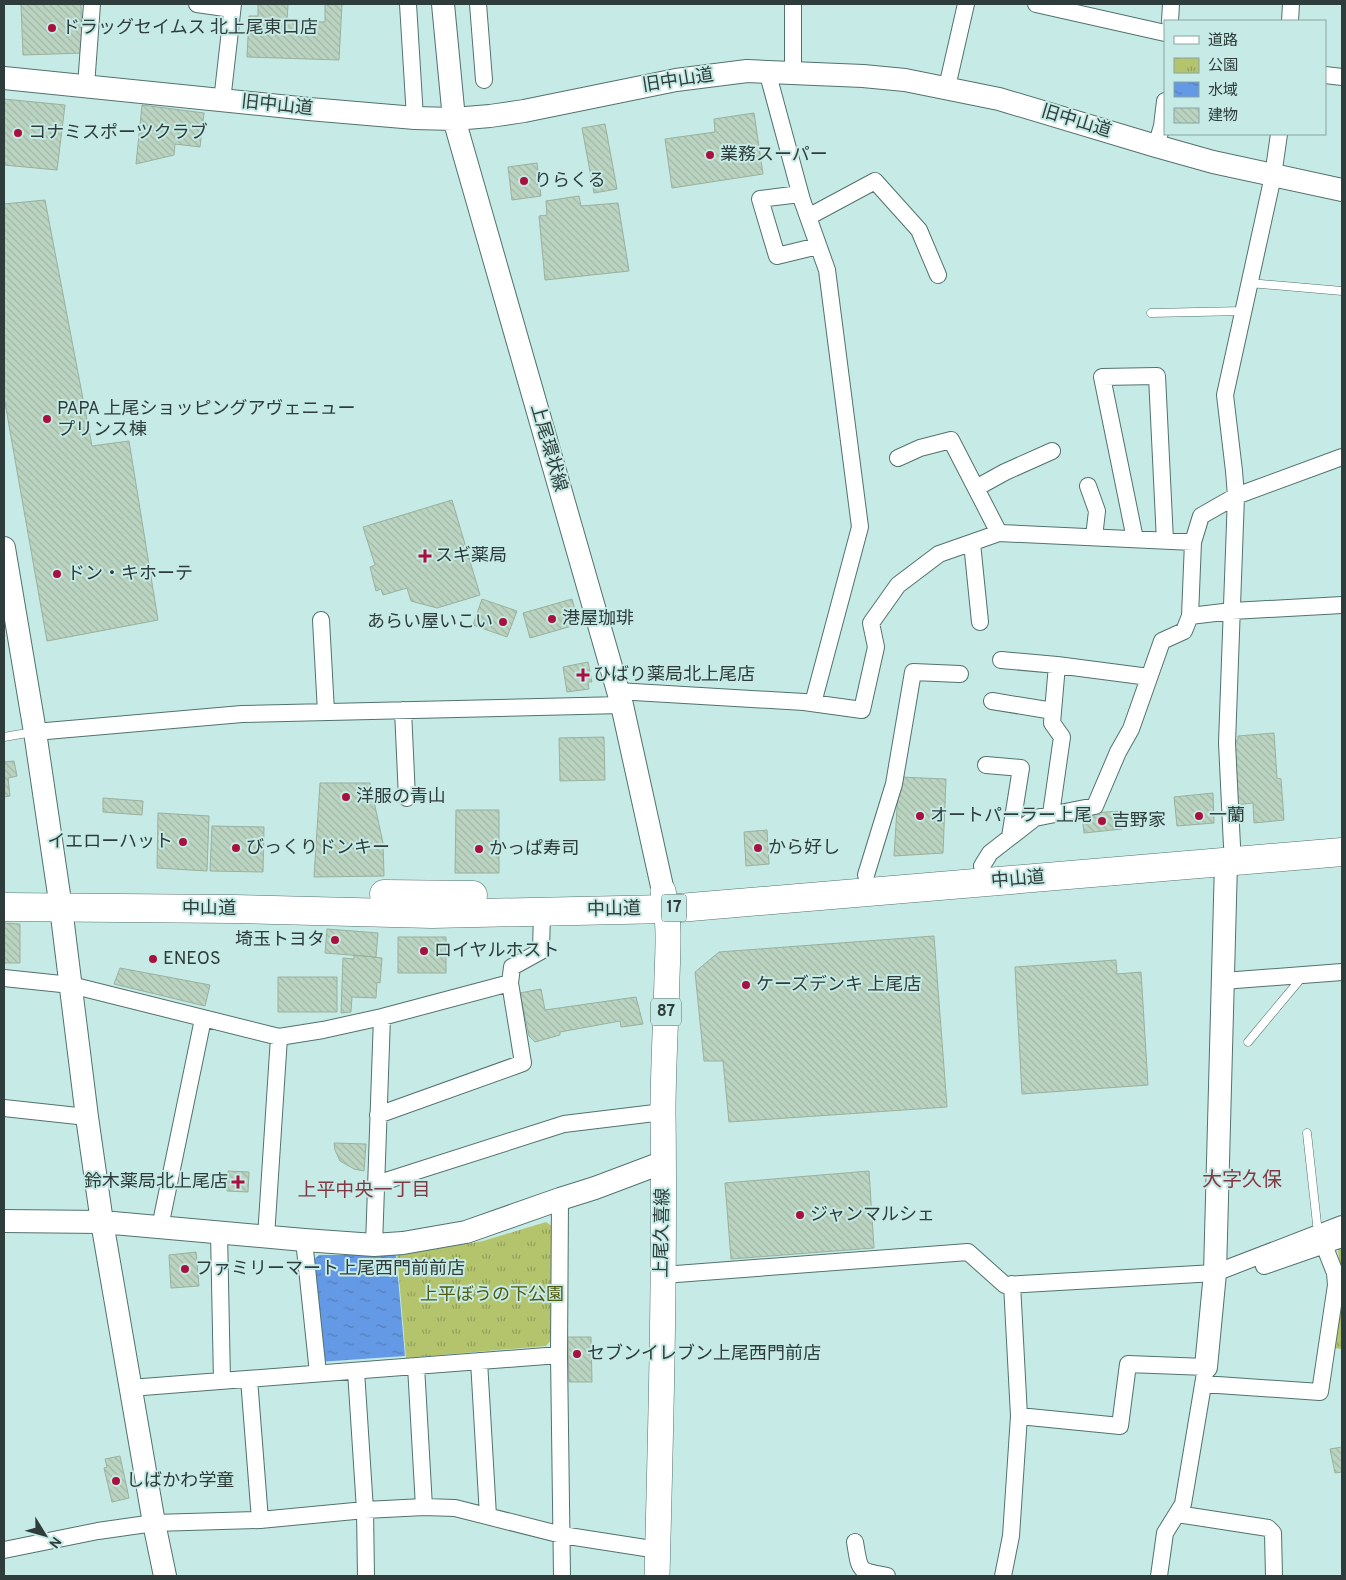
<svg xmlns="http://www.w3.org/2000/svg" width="1346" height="1580" viewBox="0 0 1346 1580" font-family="Overpass,'Noto Sans JP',sans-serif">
  <defs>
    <pattern id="park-tufts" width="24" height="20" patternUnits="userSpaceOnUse" patternTransform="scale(1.25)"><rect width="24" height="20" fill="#b4c46d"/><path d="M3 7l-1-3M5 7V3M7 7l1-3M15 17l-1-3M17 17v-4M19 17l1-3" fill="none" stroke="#93a05b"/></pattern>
    <pattern id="water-ripples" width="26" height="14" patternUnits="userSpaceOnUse" patternTransform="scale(1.25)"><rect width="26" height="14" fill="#6499e6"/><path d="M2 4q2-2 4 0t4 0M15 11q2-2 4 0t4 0" fill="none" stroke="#537ebc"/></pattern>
    <pattern id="building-back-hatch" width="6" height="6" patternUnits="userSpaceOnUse" patternTransform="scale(1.25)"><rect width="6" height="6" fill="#bbd4c1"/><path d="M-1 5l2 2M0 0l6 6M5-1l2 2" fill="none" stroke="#a1b7a7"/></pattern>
  </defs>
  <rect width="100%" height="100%" fill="#c6eae5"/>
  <path fill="url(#park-tufts)" d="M546,1222L552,1226L551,1340L546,1346L406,1358L397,1255L483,1241Z
    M1342,1248V1349L1332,1348L1341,1281L1338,1249Z"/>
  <path fill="url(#water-ripples)" d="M319,1255H396L405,1356L319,1362L311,1262Z"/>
  <path fill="url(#building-back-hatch)" stroke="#99b19f" d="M21,4H81L82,53L23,55Z
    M258,4H288L287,21L325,22V4H342L339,60L247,57L249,16H258Z
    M4,99L65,105L57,170L4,165Z
    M142,105L204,113L200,147L175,144L174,155L136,164Z
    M754,113L763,174L672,188L665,139L715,132L714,119Z
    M605,124L617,189L594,193L582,128Z
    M537,163L541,196L512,200L508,167Z
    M579,196L581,206L618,203L629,271L545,280L539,216L547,215L546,201Z
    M45,200L92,446L129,441L158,620L47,641L4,397V204Z
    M452,500L480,595L437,608L411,601L407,588L383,595L381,589L376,591L370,567L375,565L363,527Z
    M482,599L517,611L507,637L473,625Z
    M572,599L579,624L530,638L523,613Z
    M588,662L592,682H588L589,689L567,692L563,667Z
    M1274,733L1277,778L1281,779L1284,820L1254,823L1253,803L1234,805L1233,741L1238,740V736Z
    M604,737L605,780L560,781L559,738Z
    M14,761L17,776L8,778L10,796L4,797V762Z
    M899,777L946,779L943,853L894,856Z
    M320,783H370L383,843L384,876L314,877Z
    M1213,793L1214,823L1177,826L1174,797Z
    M103,798L143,801L142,815L103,812Z
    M456,810H499V873H455Z
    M1120,811L1122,829L1084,833L1082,814Z
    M158,813L209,816L207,871L157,868Z
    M212,826L264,827L263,872L210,871Z
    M767,830L769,864L746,866L744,832Z
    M4,923L20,924V963H4Z
    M327,929L378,933L376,957L325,953Z
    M934,936L947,1107L729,1122L723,1061H704L695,972L719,952Z
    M398,937H446V973H398Z
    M354,955L382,958L380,983L377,982L376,998L352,997L351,1012L341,1013L343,958L354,959Z
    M1116,960L1117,974L1141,972L1148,1085L1022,1094L1015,967Z
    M120,968L210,985L205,1006L114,984Z
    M278,977H337V1012H278Z
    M541,989L545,1010L636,997L643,1024L621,1027L620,1021L560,1032V1035L535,1042L529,1036L520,993Z
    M334,1143L366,1144L364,1171L354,1169L340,1161L335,1150Z
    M228,1171L249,1172L248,1192L227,1191Z
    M869,1171L874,1248L731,1259L725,1183Z
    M196,1252L199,1286L171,1288L169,1255Z
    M568,1337H591L592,1382H569Z
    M1342,1447V1472L1335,1473L1330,1449Z
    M120,1456L129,1498L112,1502L104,1468L107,1467L105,1459Z"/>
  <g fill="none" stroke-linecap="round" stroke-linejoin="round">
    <defs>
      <path id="lane" d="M1249,283L1342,291
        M1151,313L1243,311
        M4,737L33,732
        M1248,1042L1303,976
        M1307,1133L1318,1233"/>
      <path id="street" d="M197,4L232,9
        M408,4L415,118
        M478,4L484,80
        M793,4V72
        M1036,4L1165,33
        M1170,21L1171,4
        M1290,21L1291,4
        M767,71L802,200L827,270L860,527L813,703
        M1325,75L1342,77
        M86,86L92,4
        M947,87L966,4
        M222,101L233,4
        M1156,146L1162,126L1165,101
        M800,194L760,199L777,256L818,246
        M808,217L875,181L919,230L938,275
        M898,458L920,448L951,440L999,533
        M1088,486L1097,511L1094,537
        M976,488L1005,472L1052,451
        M1135,539L1102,377L1157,376L1165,541
        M972,543L980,622
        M1190,616L1193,542L1201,516L1236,496L1342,457
        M321,620L326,712
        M1001,660L1057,665
        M617,691L804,702L862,710L876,647L871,623L898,585L939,554L999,533L1193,542
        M992,701L1053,711
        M403,710L407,798
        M35,732L242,714L622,705
        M986,765L1021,768L1010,837
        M1051,814L1062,737L1052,723L1057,665L1149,677
        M1232,846L1227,743L1236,496L1234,471L1225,395L1273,176L1279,134
        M982,866L990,853L1035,818L1095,806L1118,752L1131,729L1162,641L1184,631L1190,616L1232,611L1342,605
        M866,875L894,784L913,672L960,674
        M4,978L71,985L279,1037L323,1030L382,1017L510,983
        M1223,981L1342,972
        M4,1108L87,1117
        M378,1115L523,1063L510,983L512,967L541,951L542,912
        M376,1184L564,1124L663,1112
        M560,1199L559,1355L562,1576
        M160,1227L203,1019
        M219,1232L222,1381
        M266,1237L279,1037
        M304,1240L318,1373
        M374,1245L382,1017
        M1264,1266L1342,1239
        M663,1275L968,1252L1005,1285L1215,1273L1342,1224
        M479,1361L488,1516
        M416,1366L424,1507
        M356,1371L365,1510L366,1576
        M249,1379L260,1520
        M1203,1384L1320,1392L1336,1285L1335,1273L1324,1245
        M130,1388L559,1355
        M1019,1416L1120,1426L1128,1364L1206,1367L1183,1504L1165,1533L1159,1576
        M1177,1514L1268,1528L1273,1533L1274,1576
        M855,1542C860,1571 857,1571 887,1576
        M4,1550L98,1531L154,1523L260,1520L365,1510L424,1507L455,1508L562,1535L658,1550
        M1003,1576L1011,1536L1019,1416L1012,1284"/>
      <path id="secondary" d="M443,4L454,119L622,705L663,891
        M4,78L309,109L415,118L454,119L490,116L524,111L676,80L747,71L863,76L905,80L999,99L1156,146L1213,162L1342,190
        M4,548L35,732L61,908L87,1117L102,1222L154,1523L165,1576
        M4,1221L102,1222L304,1240L374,1245L403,1243L466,1232L560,1199L595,1188L664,1162
        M1206,1367L1215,1273L1226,863"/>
      <path id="primary" d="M657,1576C661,1422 665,1267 663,1113C663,1067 666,1022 667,977C668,948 670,919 663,891"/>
      <path id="highway" d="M384,894L473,895
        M4,907L234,909L432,914L667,909L1342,852"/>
    </defs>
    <use href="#lane" stroke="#52726e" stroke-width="9"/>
    <use href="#street" stroke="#52726e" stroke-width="18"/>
    <use href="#secondary" stroke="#52726e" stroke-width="24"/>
    <use href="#primary" stroke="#52726e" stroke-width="26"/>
    <use href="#highway" stroke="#52726e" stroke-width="29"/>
    <use href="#lane" stroke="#fff" stroke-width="8"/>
    <use href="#street" stroke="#fff" stroke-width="16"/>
    <use href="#secondary" stroke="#fff" stroke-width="22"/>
    <use href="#primary" stroke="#fff" stroke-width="25"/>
    <use href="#highway" stroke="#fff" stroke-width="28"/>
  </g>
  <g fill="#a8113e" stroke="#c6eae5" stroke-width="2">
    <circle cx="52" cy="28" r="5"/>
    <circle cx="18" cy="133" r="5"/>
    <circle cx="710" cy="155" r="5"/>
    <circle cx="524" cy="181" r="5"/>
    <circle cx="47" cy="419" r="5"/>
    <path d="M422.5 548.5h5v5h5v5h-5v5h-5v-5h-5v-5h5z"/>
    <circle cx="57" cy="574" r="5"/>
    <circle cx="552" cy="619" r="5"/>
    <circle cx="503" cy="622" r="5"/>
    <path d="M580.5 667.5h5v5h5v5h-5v5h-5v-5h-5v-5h5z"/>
    <circle cx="346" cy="797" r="5"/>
    <circle cx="920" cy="816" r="5"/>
    <circle cx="1199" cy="816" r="5"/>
    <circle cx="1102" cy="821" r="5"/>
    <circle cx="183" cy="842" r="5"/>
    <circle cx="236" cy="848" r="5"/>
    <circle cx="758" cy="848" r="5"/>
    <circle cx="479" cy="849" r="5"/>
    <circle cx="335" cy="940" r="5"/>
    <circle cx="424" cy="951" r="5"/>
    <circle cx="153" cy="959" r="5"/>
    <circle cx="746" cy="985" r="5"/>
    <path d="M235.5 1174.5h5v5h5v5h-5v5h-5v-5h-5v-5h5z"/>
    <circle cx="800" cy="1215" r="5"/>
    <circle cx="185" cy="1269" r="5"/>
    <circle cx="577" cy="1354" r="5"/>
    <circle cx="116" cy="1481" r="5"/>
  </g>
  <g text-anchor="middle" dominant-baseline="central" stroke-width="4" stroke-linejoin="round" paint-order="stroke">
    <g fill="#c6eae5" stroke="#5c706e" stroke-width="1">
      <rect x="661.5" y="894.5" width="25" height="27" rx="4"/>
      <rect x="651" y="998.5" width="30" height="27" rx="4"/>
    </g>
    <g font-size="16" font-weight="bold" fill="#2e3c3b">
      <text x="674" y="908">17</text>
      <text x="666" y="1012">87</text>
    </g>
    <g font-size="18" fill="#2e3c3b" stroke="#c6eae5" text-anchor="start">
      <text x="62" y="28">ドラッグセイムス 北上尾東口店</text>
      <text x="28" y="133">コナミスポーツクラブ</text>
      <text x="720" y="155">業務スーパー</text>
      <text x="534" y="181">りらくる</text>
      <text x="57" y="409">PAPA 上尾ショッピングアヴェニュー<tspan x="57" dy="21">プリンス棟</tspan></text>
      <text x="435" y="556">スギ薬局</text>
      <text x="67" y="574">ドン・キホーテ</text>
      <text x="562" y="619">港屋珈琲</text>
      <text x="493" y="622" text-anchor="end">あらい屋いこい</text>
      <text x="593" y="675">ひばり薬局北上尾店</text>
      <text x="356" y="797">洋服の青山</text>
      <text x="930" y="816">オートパーラー上尾</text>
      <text x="1209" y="816">一蘭</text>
      <text x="1112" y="821">吉野家</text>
      <text x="173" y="842" text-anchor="end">イエローハット</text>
      <text x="246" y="848">びっくりドンキー</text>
      <text x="768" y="848">から好し</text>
      <text x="489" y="849">かっぱ寿司</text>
      <text x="325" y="940" text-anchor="end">埼玉トヨタ</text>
      <text x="434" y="951">ロイヤルホスト</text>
      <text x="163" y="959">ENEOS</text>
      <text x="756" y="985">ケーズデンキ 上尾店</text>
      <text x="228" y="1182" text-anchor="end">鈴木薬局北上尾店</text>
      <text x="810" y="1215">ジャンマルシェ</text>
      <text x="195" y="1269">ファミリーマート上尾西門前前店</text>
      <text x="587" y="1354">セブンイレブン上尾西門前店</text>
      <text x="126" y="1481">しばかわ学童</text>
    </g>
    <g font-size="18" fill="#2e3c3b" stroke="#c6eae5">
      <text transform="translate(678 81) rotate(-9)">旧中山道</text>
      <text transform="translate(277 106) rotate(6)">旧中山道</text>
      <text transform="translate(1076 122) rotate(17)">旧中山道</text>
      <text transform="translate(548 448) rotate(74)">上尾環状線</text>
      <text transform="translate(1018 880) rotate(-5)">中山道</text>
      <text x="209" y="909">中山道</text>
      <text transform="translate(614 910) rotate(-1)">中山道</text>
      <text transform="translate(663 1233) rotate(-89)">上尾久喜線</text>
    </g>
    <g font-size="18" fill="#505a11" stroke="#c6eae5">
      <text x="492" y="1295">上平ぼうの下公園</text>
    </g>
    <g font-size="19" fill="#803843" stroke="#c6eae5">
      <text x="364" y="1191">上平中央一丁目</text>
    </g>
    <g font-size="20" fill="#803843" stroke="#c6eae5">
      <text x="1242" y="1181">大字久保</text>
    </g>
  </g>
  <rect width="1346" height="1580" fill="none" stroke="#2e3c3b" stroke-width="10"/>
  <rect x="1164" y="20" width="162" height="115" fill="#c6eae5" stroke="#89a4a1"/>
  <rect x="1174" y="36" width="25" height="8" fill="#ffffff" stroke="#89a4a1"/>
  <text x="1208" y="45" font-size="15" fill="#2e3c3b">道路</text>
  <rect x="1174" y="58" width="25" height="15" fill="url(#park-tufts)" stroke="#89a4a1"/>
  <text x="1208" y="70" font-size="15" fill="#2e3c3b">公園</text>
  <rect x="1174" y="82" width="25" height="15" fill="url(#water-ripples)" stroke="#89a4a1"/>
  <text x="1208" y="95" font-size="15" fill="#2e3c3b">水域</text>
  <rect x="1174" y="108" width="25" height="15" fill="url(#building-back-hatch)" stroke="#89a4a1"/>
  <text x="1208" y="120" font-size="15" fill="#2e3c3b">建物</text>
  <g transform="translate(45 1535) rotate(127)" stroke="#c6eae5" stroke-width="4" paint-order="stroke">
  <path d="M0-4L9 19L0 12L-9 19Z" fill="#2e3c3b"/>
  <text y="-8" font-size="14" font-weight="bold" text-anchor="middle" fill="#2e3c3b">N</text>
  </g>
</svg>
